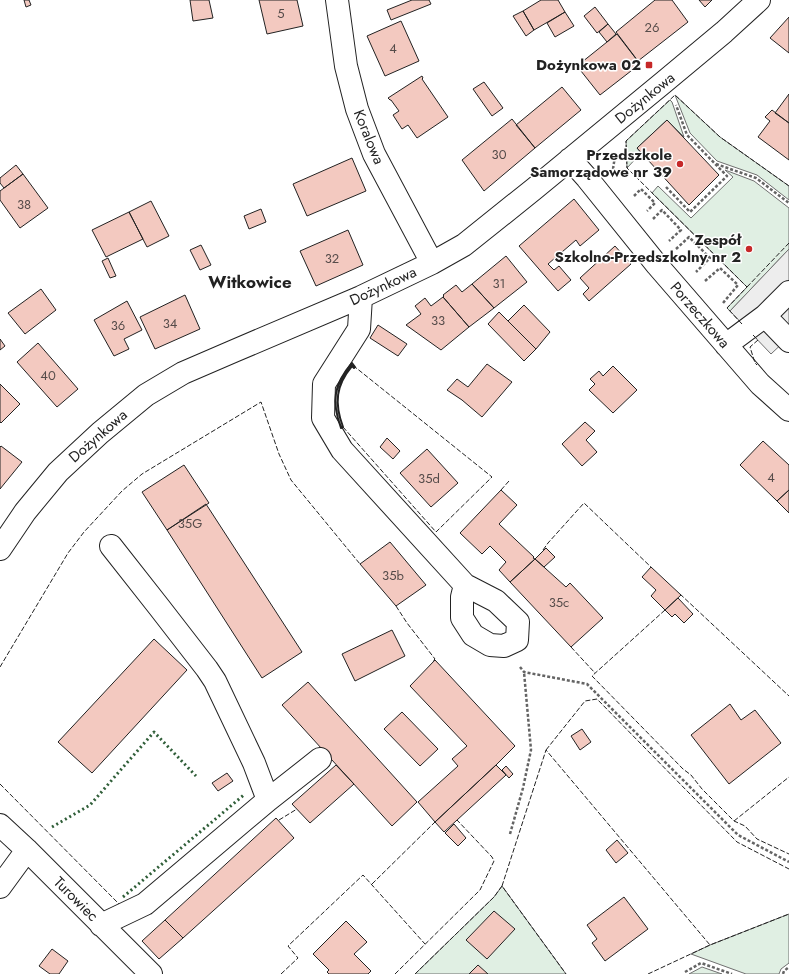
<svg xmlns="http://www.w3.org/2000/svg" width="789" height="974" viewBox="0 0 789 974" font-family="Jost,sans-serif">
  <rect width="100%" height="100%" fill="#fff"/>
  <path fill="#e0efe3" stroke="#6f6f6f" d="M675,95L720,137L789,186V200L757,175L717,161L690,133Z
    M670,100L672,102L684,137L667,120L637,148L641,153L627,168L626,141Z
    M725,170L754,181L789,208V249L730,311L727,308L747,287L652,193L658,186L691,218L733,177Z
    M502,886L566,974H415L494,897Z
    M789,914V963L781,969L779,974H746L691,954L710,945Z
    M702,967L722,974H689Z"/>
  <path fill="#ededed" stroke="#6f6f6f" d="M789,249V337L771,354L730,311Z"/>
  <path fill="#f3c9c0" stroke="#222" d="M24,0H29L31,5L26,7Z
    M190,0H209L213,18L193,21Z
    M259,0H297L303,26L267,34Z
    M412,0H429L431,4L391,20L387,10Z
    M541,0H558L565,12L534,30L523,11Z
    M655,0H672L688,22L638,61L616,32Z
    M699,0H712L705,7Z
    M595,7L608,24L597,33L584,16Z
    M523,11L534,30L526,36L513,16Z
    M565,12L574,26L555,37L547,23Z
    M789,17V53L770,38Z
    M401,21L419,61L385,76L367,36Z
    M608,24L616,34L607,42L599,32Z
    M617,34L640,64L600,95L577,66Z
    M422,76L423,78L422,79L448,117L417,138L408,125L402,129L393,115L399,111L391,100H390L388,98Z
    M484,82L503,108L492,116L473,89Z
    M562,87L581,110L535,148L516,125Z
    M789,94V123L775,113Z
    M772,110L789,123V160L758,137L770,121L765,117Z
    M512,119L535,148L484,191L462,160Z
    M667,120L719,175L689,205L637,148Z
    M352,158L366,191L307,216L293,184Z
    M16,165L23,174L4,188L0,183V178Z
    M23,174L48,208L20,228L0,200V191Z
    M574,199L599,230L580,246L576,240L548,264L554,270L559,266L571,280L558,291L519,246Z
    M151,201L169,236L147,247L129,212Z
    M261,209L266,222L249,229L244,216Z
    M129,212L143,239L106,257L92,230Z
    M348,230L363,265L316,286L300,251Z
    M201,245L211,265L200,270L190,250Z
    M615,246L631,264L589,301L583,294L589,288L580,278Z
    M506,256L527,282L494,308L472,284Z
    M108,258L116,276L110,278L102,261Z
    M472,284L494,308L469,327L443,297L444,296L443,295L456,285L462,292Z
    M41,289L56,310L25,334L8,313Z
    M185,295L200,329L155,349L140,317Z
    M443,297L469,327L441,350L406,325L421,314L415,306L425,298L431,306Z
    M127,301L142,330L124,339L129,349L114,356L94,320Z
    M524,305L550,332L536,349L508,321Z
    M499,312L536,349L524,361L488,324Z
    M378,325L407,344L398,356L370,338Z
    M0,339L5,346L0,350Z
    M38,343L78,389L57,407L17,362Z
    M487,364L512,382L482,417L462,400L447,390L457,379L468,387Z
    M613,366L637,390L613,413L589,390L595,384L590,379L599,371L603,376Z
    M0,384L20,404L1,423L0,422Z
    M585,422L595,431L586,440L597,452L582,466L562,444Z
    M387,438L400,451L393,459L380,447Z
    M763,441L789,465V490L777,501L740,465Z
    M1,446L22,462L0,489V447Z
    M427,449L458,483L431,507L400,473Z
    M184,465L209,503L167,530L142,492Z
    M501,490L517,505L499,524L534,557L533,558L535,559L510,582L499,570L506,562L490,546L482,554L460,533Z
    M789,490V513L777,501Z
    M206,504L302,652L262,678L167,530Z
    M390,542L426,585L396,606L360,564Z
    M546,548L555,557L544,567L535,559Z
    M535,559L566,587L570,583L603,618L571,647L510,582Z
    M651,567L681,595L665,610L651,596L656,590L642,577Z
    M678,598L693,614L684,623L675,614L672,617L665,610Z
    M392,630L405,656L355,681L342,654Z
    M154,639L187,670L92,773L58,742Z
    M435,660L515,746L496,765L435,822L418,802L458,766L452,759L467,746L410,686Z
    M308,682L417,802L392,826L282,705Z
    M730,704L741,720L755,710L781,743L729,784L691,735Z
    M402,712L438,749L420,766L384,729Z
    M582,729L591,742L580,750L571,736Z
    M336,765L354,784L310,823L292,804Z
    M496,765L506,775L444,832L435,822Z
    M506,766L513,774L509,778L502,770Z
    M227,773L233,781L218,791L212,783Z
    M276,818L294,838L183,938L165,920Z
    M454,824L466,838L458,846L445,833Z
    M617,840L628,853L616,863L606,850Z
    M624,897L648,929L605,961L592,943L597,939L587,925Z
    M494,911L515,929L487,959L466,940Z
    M165,920L183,938L159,959L142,941Z
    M346,921L367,942L354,954L371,971L368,974H329L327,972L329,970L313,954Z
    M52,949L68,961L59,974H50L39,966Z
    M478,965L488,974H469Z"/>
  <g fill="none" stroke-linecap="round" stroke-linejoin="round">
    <defs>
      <path id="minor" d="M337,0L346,66L357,109L374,154L432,263
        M570,159L587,178L657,265L760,384L789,410
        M361,297L359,329L324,384L323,418L342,450L465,585L496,601L518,622L517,640L504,646L490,645L473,635L462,618V597L465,585
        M765,316L789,341
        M726,345L765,316L789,292
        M0,549L25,512L58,472L100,433L146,395L183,373L234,351L361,297L432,263L464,245L534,189L664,82L724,32L759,0
        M268,800L320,759
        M0,825L27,850L151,974
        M0,887L27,850
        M101,925L145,904L268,800L254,763L215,681L207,669L159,607L111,546"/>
    </defs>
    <use href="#minor" stroke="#222" stroke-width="24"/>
    <path stroke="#646464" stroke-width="2.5" stroke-dasharray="3 2" stroke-linecap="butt" d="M716,164L756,178L789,203
      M613,169L615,156
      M666,187L690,212L727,176L687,135L676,105
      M634,196L641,189L655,203L647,211
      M653,219L662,210L681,230L669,241
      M676,249L689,237L710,258L696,272
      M705,281L720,268L738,285L723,303
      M520,667L524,672L587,684L738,835L789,862
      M510,834L523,788L531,750L524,672
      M685,972L701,963L732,974
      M783,974L784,971L789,967"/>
    <use href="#minor" stroke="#fff" stroke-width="22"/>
    <path stroke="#2f5e38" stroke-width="3" stroke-dasharray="2 3" stroke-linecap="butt" d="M52,827L90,805L154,732L196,776
      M123,897L245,794"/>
    <path stroke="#222" stroke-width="1" stroke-dasharray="5 2" stroke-linecap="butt" d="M747,287L789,243
      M742,324L727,308L747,287L627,168L626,141L675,95L720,137L789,186
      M753,335L758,340L750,347L755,363L757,365
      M343,427L436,532L492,477L355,367
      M501,490L509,481
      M543,550L548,543L584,503L652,568
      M680,594L789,696
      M396,606L407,623L435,659L432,662
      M665,610L592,676L683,769L691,775L702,789L734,821L745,826L757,839L789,854
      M571,647L595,673
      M0,667L68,553L84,532L122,491L142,474L261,402L279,454L291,480L360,564
      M546,750L585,701L597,699L737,842L789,869
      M0,784L119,904
      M279,820L297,809
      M734,821L789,777
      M372,884L435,822
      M502,886L546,750L710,945
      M281,974L298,958L288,946L363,875L425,944
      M395,974L480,890L494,861L492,857L457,820
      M415,974L494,897L502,886L566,974
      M648,974L710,945L789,914"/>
    <path stroke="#222" stroke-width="2" d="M352,363L355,367L354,368L352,366C336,385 334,403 343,427L341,428C331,401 334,384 352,363Z"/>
  </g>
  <g fill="#c62828" stroke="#fff" stroke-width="1.5">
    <rect x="645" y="61" width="8" height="8" rx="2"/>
    <circle cx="680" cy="164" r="4"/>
    <circle cx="749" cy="249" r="4"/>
  </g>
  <g text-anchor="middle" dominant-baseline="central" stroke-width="3" stroke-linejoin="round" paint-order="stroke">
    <g font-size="13" fill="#564c4a">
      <text x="281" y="13">5</text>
      <text x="652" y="27">26</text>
      <text x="393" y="48">4</text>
      <text x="499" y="154">30</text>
      <text x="24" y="204">38</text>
      <text x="332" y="258">32</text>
      <text x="499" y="283">31</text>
      <text x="438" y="320">33</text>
      <text x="170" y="323">34</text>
      <text x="118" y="325">36</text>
      <text x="48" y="375">40</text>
      <text x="771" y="477">4</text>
      <text x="429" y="478">35d</text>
      <text x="190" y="523">35G</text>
      <text x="393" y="575">35b</text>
      <text x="559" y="602">35c</text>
    </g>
    <g font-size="15" font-weight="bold" fill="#222" stroke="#fff" text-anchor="end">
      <text x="641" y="65">Dożynkowa 02</text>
      <text x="672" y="155">Przedszkole<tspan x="672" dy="17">Samorządowe nr 39</tspan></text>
      <text x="741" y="240">Zespół<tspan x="741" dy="17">Szkolno-Przedszkolny nr 2</tspan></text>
    </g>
    <g font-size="15" fill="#222" stroke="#fff">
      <text transform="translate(645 98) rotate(-39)">Dożynkowa</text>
      <text transform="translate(369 137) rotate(68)">Koralowa</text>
      <text transform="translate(383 286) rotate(-25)">Dożynkowa</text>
      <text transform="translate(700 315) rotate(49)">Porzeczkowa</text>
      <text transform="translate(98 436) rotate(-41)">Dożynkowa</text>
      <text transform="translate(76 899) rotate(45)">Turowiec</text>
    </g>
    <g font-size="17" font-weight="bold" fill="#222" stroke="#fff">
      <text x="250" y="282">Witkowice</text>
    </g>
  </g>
</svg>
